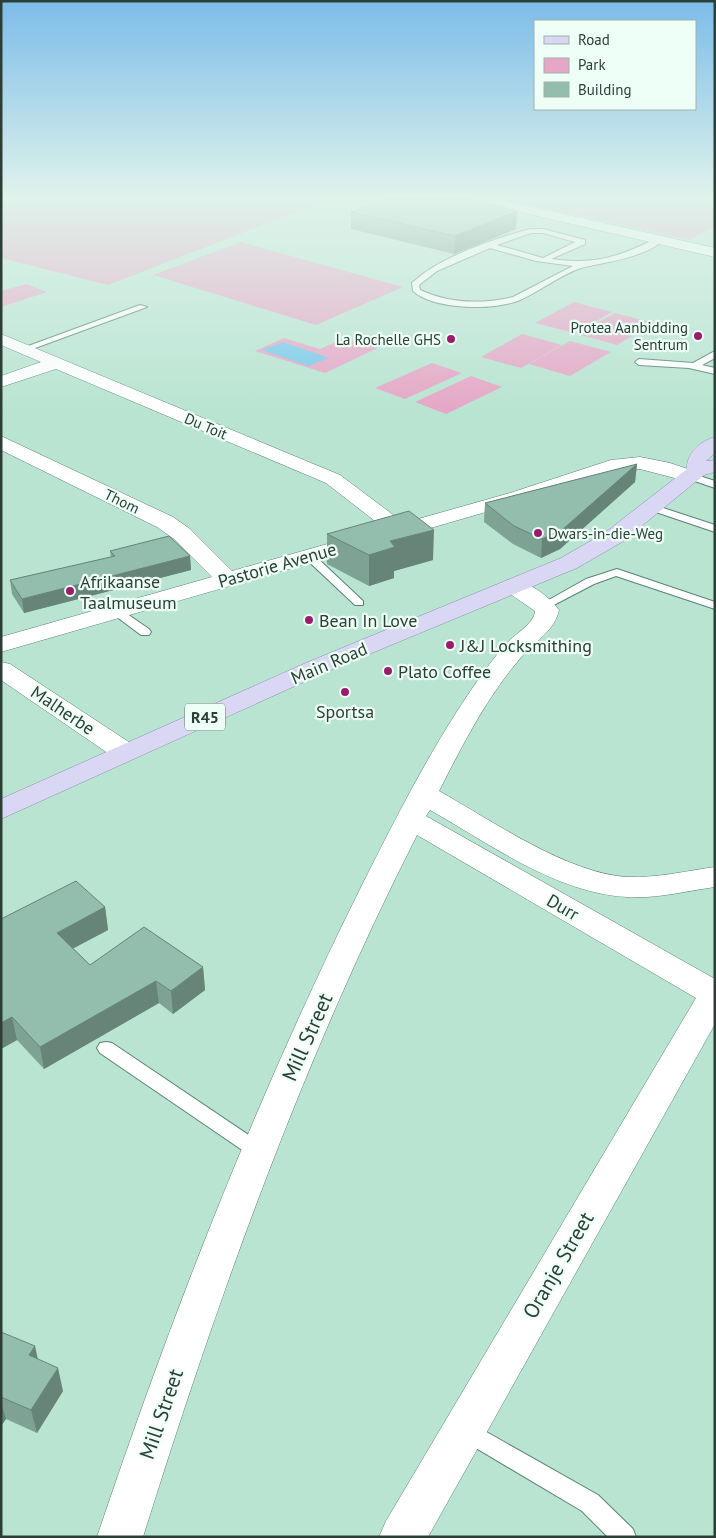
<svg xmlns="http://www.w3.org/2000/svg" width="716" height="1538" viewBox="0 0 716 1538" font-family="'PT Sans',sans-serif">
  <rect width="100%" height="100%" fill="#b9e4d2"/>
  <path fill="#e6a6c6" d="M1,197H335L108,285L1,258Z
    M495,197H705L715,199V227L689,240Z
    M240,242L403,287L316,325L153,275Z
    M26,284L47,292L1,307V291Z
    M574,302L612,312L575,333L535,323Z
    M615,313L654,323L617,345L577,334Z
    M522,334L562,345L521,368L481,357Z
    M284,338L320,349L345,338L378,348L325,373L255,351Z
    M570,341L611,352L570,376L529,364Z
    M432,363L462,373L405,399L375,388Z
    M471,376L502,387L446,414L415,402Z"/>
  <path fill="#78c8ea" d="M283,342L329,358L308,366L262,350Z"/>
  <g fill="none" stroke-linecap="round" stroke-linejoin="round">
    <defs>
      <path id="lane" d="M530,229H543L585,240V244L551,259C595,265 619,257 657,238L664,240C642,258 611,261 585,267C566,271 539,292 520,300C495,311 434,310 413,291L412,283C439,257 494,239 530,229ZM531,233H543L575,242L543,258L497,245ZM490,248L536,261L573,266L513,297C482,304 450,304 420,290L419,285L437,271Z
        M140,305L147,307L27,351L20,349Z
        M715,351V358L702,365L715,368V374L689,368L639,365L635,362L639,359L693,363Z
        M690,473L715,481V488L686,478L685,476Z
        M651,504L715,525V532L647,509L646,507Z
        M309,553L313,554L363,601V605H355L305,558V554Z
        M617,569L715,602V609L616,576L594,584L548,608L544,610L538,606L586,579Z
        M117,607L149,629L151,632L149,635H141L113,614L111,611Z
        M106,1042L112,1043L265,1146L267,1151L265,1156L258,1158L251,1156L100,1053L97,1048L100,1043Z
        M467,1421L598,1495L633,1529L636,1537H608L582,1511L459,1438L456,1431L459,1424Z"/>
      <path id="street" d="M465,197H489L715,248V257L472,201Z
        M1,334L340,475L404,523L510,493L611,460L640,457L670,463L697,472L700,476L697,480L690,482L640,469L614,472L524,501L1,652V637L212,577L174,539L157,527L1,450V436L173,517L190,529L232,571L384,528L326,483L56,369L1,387V376L41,362L1,345Z
        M514,579C530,583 549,596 559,610C555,630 537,640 524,654C488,694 463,744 439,791C491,820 568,874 628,877C657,878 686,871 715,867V887C686,891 656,899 627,897C556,893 490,844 430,810L426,816L715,979V1024L428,1537H379L386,1521L696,998L417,835C303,1059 218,1297 143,1537H97C183,1281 283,1030 410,792C434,748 459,705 489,665C495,657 501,649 509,641C517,633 528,627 534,616L535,611L506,591L502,586L506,581Z
        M1,662L10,664L135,746L139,752L135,758L125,760L115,758L1,680Z"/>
      <path id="primary" d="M715,437V453L706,461L715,460V472L704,475L622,542L577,568L326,672L1,819V799L308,662L561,558L606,532L687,469C686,454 700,441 715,437Z"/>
    </defs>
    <use href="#lane" stroke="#5a8273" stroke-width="2"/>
    <use href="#street" stroke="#5a8273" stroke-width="1"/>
    <use href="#primary" stroke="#8c91ac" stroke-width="1"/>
    <use href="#lane" fill="#fff" fill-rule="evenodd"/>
    <use href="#street" fill="#fff" fill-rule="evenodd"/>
    <use href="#primary" fill="#d9d7f4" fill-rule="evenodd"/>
  </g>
  <path fill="#7ea394" d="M351,212L516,229L454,254L351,229Z
    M637,464L635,482L560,549L541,558L513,544L484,522L485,503Z
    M327,534L433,560L394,571V578L369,586L327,564Z
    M110,551L190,556L191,570L24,613L12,594L10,580L111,557Z
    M105,907L108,930L73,948L90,965L203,967L205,990L173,1014L159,1003L44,1069L17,1040L1,1049V919Z
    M1,1332L38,1359L63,1391L37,1433L6,1419L1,1426Z"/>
  <path fill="#678478" d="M517,211L516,229L454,254L455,236Z
    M637,464L635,482L560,549L541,558L542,539Z
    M434,530L433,560L394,571V578L369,586V555L390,541Z
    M190,556L191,570L24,613L22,599Z
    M105,907L108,930L61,955L57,933Z
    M203,967L205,990L173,1014L171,991Z
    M156,981L159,1003L44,1069L40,1047Z
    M12,1017L17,1040L1,1049V1023Z
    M35,1346L40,1369L29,1355Z
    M58,1368L63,1391L37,1433L31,1410Z
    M1,1403L6,1419L1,1426Z"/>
  <path fill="#93bdac" stroke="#678478" d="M394,197H464L517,211L455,236L351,212Z
    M637,464L562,530L542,539L514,526L485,503Z
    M409,511L434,530L390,541L395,547L369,555L327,534Z
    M169,536L190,556L22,599L10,580L115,556L110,551Z
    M76,881L105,907L57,933L90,965L144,927L203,967L171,991L156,981L40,1047L12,1017L1,1023V919Z
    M1,1332L35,1346L29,1355L58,1368L31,1410L1,1397Z"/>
  <linearGradient id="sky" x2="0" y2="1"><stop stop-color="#7bbce9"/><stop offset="0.48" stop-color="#e0f3eb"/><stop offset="1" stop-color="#e0f3eb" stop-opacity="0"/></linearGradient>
  <rect width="716" height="412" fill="url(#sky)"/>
  <g fill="#9d1b6d" stroke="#edfff7" stroke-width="2">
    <circle cx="698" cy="336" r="5"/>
    <circle cx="451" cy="339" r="5"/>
    <circle cx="538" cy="533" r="5"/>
    <circle cx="70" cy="591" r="5"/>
    <circle cx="309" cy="620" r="5"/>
    <circle cx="450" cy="645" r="5"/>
    <circle cx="388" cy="671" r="5"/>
    <circle cx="345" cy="692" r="5"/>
  </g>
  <g text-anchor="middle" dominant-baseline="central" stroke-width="4.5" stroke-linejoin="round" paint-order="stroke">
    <g font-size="15" fill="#2c3e36" stroke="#edfff7" text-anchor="end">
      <text x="688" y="327">Protea Aanbidding<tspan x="688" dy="17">Sentrum</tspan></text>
      <text x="441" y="339">La Rochelle GHS</text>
      <text x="548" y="533" text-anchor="start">Dwars-in-die-Weg</text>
    </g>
    <g font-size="15" fill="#2c3e36" stroke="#edfff7">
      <text transform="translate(206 426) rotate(23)">Du Toit</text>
      <text transform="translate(122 501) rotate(26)">Thom</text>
    </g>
    <rect fill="#edfff7" stroke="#667870" stroke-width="1" x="185" y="703.5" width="40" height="27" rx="4"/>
    <g font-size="16" font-weight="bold" fill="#2c3e36">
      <text x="205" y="717">R45</text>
    </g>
    <g font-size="18" fill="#2c3e36" stroke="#edfff7">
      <text transform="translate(277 565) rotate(-16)">Pastorie Avenue</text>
      <text transform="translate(329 663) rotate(-23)">Main Road</text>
      <text transform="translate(63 710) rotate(34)">Malherbe</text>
      <text transform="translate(563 907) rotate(30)">Durr</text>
    </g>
    <g font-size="18" fill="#2c3e36" stroke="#edfff7" text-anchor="start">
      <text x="80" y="581">Afrikaanse<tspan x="80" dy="21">Taalmuseum</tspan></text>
      <text x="319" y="620">Bean In Love</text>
      <text x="460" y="645">J&amp;J Locksmithing</text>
      <text x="398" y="671">Plato Coffee</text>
      <text x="345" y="711" text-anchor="middle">Sportsa</text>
    </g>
    <g font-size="21" fill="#2c3e36" stroke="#edfff7">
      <text transform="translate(307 1037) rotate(-66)">Mill Street</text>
      <text transform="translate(558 1265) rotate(-60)">Oranje Street</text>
      <text transform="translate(161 1414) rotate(-71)">Mill Street</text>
    </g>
  </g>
  <rect width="716" height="1538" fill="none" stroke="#2c3e36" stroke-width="5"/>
  <rect x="534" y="20" width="162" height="90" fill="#edfff7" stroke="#a0b2aa"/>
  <rect x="544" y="36" width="25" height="8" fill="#d9d7f4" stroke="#a0b2aa"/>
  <text x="578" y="45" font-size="15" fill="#2c3e36">Road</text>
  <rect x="544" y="58" width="25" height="15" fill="#e6a6c6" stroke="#a0b2aa"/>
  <text x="578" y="70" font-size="15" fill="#2c3e36">Park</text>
  <rect x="544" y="82" width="25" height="15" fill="#93bdac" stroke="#a0b2aa"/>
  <text x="578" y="95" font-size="15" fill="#2c3e36">Building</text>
</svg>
